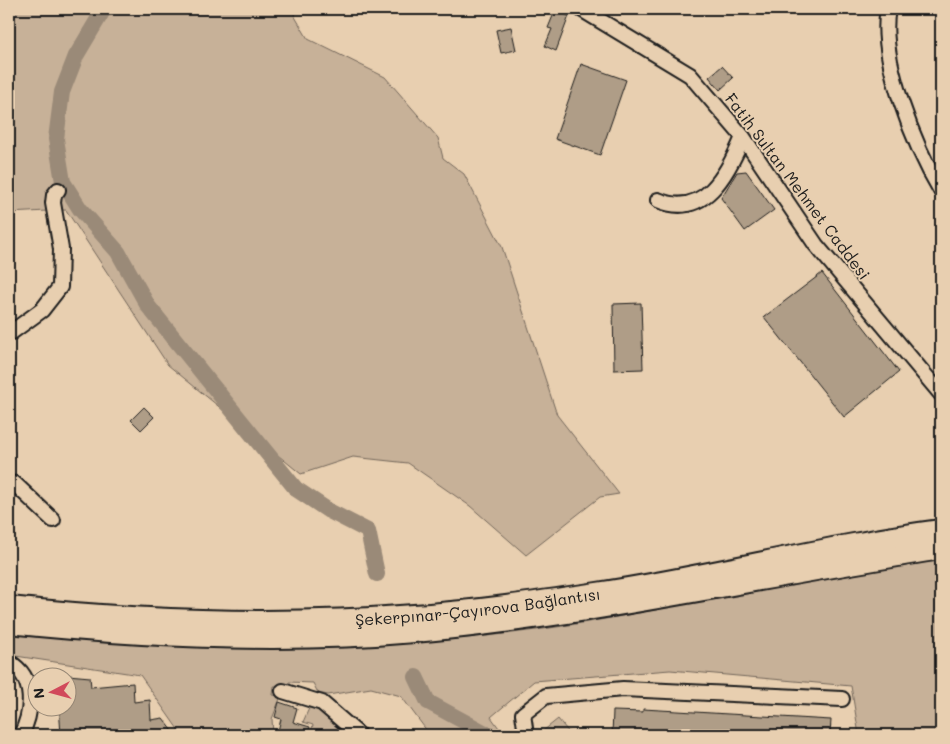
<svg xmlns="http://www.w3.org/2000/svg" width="950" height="744" viewBox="0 0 950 744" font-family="Mali,sans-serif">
  <rect width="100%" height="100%" fill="#e8cfb0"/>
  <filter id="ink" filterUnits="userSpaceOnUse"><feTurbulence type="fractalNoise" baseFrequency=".02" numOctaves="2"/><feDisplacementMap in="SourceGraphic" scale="10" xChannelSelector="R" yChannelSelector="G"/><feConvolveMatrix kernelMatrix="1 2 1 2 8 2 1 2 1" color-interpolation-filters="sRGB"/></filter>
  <g filter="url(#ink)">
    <path fill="#c7b198" stroke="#72665a" d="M9,9H296L294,15L308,39L385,77L438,138L443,158L464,174L502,247L557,415L619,494L600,497L526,555L470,506L408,463L353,457L301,474L168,365L66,210L9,213Z
      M941,560V735H859L851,686L670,670L534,681L491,717L504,735H471L466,732L463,735H430L401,696L371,688L328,695L318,693L313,683L289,682L287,687L274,686L273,695L281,696L272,719L273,735H182L140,675L9,655V633C185,649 361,654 536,630C672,611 805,575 941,560Z
      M310,706L321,709C327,721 343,724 351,735H310L313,725L303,722Z
      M558,719L571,735H538Z"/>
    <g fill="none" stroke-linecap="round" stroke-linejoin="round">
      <path stroke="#9a8a78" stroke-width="16" d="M104,9L76,56L62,92L56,139L63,182L80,209L118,252L148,306L296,489L329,511L368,531L377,574
        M416,677L428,702L489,735"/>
    </g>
    <path fill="#af9d87" stroke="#1c1c1c" d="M555,11L569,16L556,51L545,46L552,29L548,28Z
      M511,27L516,50L501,53L496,30Z
      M581,64L626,80L600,155L555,139Z
      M722,66L733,78L720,90L709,77Z
      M746,171L774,210L745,231L721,198L737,172Z
      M822,273L899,372L844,417L764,317Z
      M641,303L643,369L614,370L613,304Z
      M144,407L154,417L141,430L131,420Z
      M68,675L90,677L91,687L133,683L134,702L150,700L151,720L163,718L176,735H61L59,706H68Z
      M279,702L297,708L293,722L310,727L307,735L292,733L291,735H277L281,719L275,717Z
      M643,709L831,720L830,735H612L613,711L643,712Z"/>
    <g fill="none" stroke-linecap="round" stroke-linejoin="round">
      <defs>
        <path id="minor" d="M581,9L690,75L743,137L816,245L941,394
          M888,9C878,58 916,149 941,191
          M658,200C704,220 728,173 743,137
          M9,334L42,310L60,287L61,249L53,203L54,195L58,190
          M9,483L15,484L53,520
          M9,662C36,678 33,711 21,735
          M283,691L322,703L359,735
          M526,735L523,714L546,696L623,689L842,699"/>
        <g id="highway">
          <path id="s1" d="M9,607C143,621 279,626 414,615C476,611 537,602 597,593C713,576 826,545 941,530"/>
          <path d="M9,623C143,637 280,644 414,632C592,616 765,576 941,549"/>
        </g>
      </defs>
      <use href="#minor" stroke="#1c1c1c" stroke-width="18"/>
      <use href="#highway" stroke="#1c1c1c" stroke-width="24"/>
      <use href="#minor" stroke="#e8cfb0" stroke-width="14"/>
      <use href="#highway" stroke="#e8cfb0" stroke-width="20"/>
    </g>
  </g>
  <g text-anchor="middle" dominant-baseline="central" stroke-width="4" stroke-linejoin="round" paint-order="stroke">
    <g font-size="16" fill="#1c1c1c" stroke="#e8cfb0">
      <text transform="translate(798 186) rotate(53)">Fatih Sultan Mehmet Caddesi</text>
      <text stroke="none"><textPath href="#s1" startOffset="470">Şekerpınar-Çayırova Bağlantısı</textPath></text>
    </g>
  </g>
  <rect width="950" height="744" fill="none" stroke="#e8cfb0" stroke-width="30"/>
  <rect x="15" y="15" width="920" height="714" fill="none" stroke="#1c1c1c" stroke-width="2" filter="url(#ink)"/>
  <g transform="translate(52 692) rotate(264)"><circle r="24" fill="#e8cfb0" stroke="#968775"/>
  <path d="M0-4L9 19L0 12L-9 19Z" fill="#d1495b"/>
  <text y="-8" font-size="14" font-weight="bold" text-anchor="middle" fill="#1c1c1c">N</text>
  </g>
</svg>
